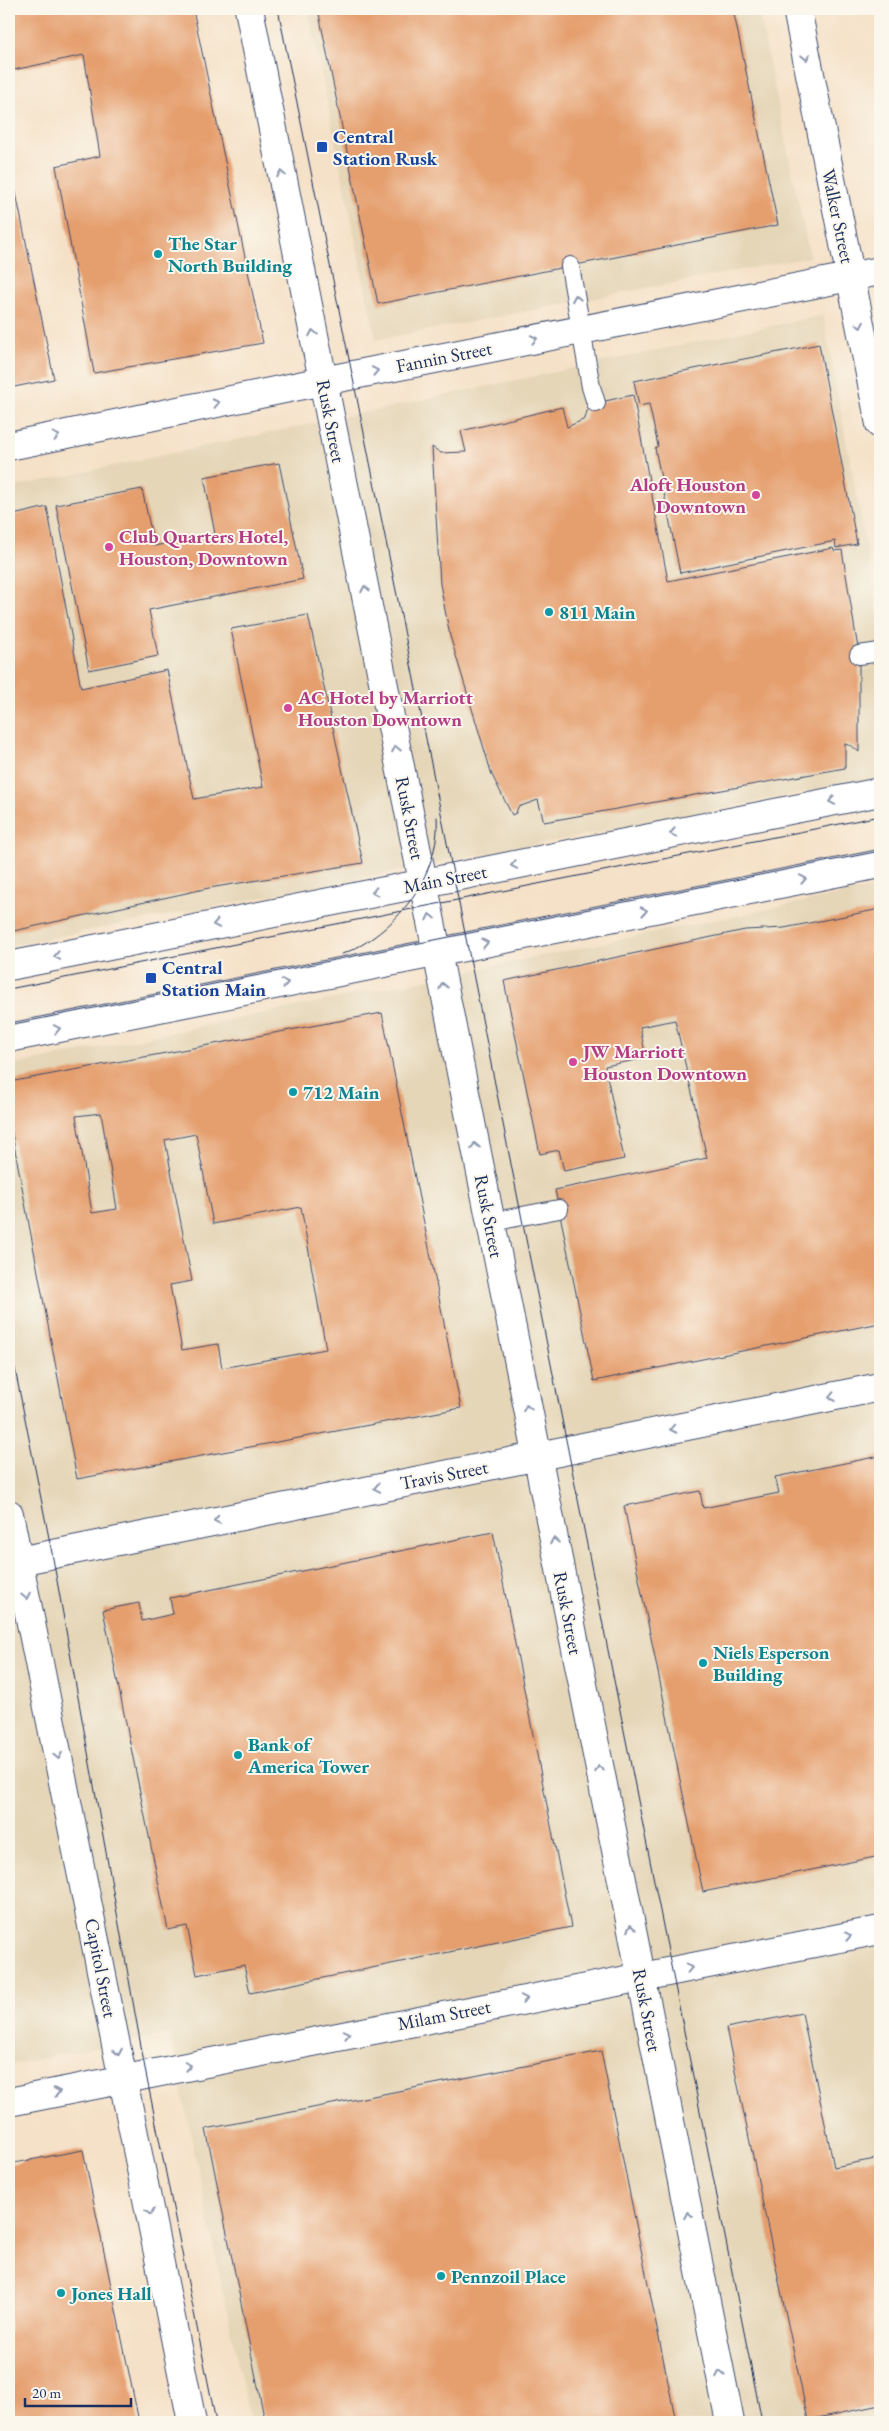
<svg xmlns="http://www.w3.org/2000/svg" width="889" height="2431" viewBox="0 0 889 2431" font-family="'EB Garamond',serif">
  <rect width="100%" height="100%" fill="#fbf7ec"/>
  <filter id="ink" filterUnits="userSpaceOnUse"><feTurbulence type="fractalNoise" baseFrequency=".02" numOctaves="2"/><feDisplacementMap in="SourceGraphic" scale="10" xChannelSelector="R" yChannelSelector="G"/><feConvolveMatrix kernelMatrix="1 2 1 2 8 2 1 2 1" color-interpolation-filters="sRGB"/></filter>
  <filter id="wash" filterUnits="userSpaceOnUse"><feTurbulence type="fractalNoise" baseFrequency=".0096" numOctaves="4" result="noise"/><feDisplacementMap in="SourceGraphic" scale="20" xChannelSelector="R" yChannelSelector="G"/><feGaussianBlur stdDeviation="1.12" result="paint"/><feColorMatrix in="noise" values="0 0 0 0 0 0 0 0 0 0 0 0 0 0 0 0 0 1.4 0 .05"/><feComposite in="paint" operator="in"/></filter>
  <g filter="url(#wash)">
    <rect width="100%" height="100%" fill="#f5e1c7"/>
    <path fill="#e5d6b8" d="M308,9H758L810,257L376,340Z
      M823,315L880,622V778L9,946V488Z
      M880,886V2422H250L170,2033L9,2065V1066Z"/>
    <g id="blocks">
      <path fill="#e59e6d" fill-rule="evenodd" d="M9,9H193L263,343L94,373L56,166L100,156L84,55L9,71Z
        M318,9H733L778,225L378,304Z
        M9,159L54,379L9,388Z
        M819,344L857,544L836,548L835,541L680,573L655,448L658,446L649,404L639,406L634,381Z
        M633,395L668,581L833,548L834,551L842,550L859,655V752L852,746L845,744V768L544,822L538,800L518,807L516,813L512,815L492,775L450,636L440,584L432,447L441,453L466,452L461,431L562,407L567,427L585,419L587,411L596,403Z
        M279,463L303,579L149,610L158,656L89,670L56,505L142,489L154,546L215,534L204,477Z
        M47,507L81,688L167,670L194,799L263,787L231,629L308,615L363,863L209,888L9,932V516Z
        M880,909V1323L594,1381L555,1190L707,1158L675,1020L640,1027L646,1058L605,1066L624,1159L564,1171L559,1150L540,1154L504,981L745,930L784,928Z
        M382,1013L461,1408L77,1479L9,1118V1082ZM101,1113L117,1209L92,1213L76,1116ZM196,1134L213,1224L301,1207L326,1349L222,1368L218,1344L182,1350L170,1285L192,1281L165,1140Z
        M880,1456V1856L703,1892L624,1506L700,1491L703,1508L779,1493L775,1477Z
        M493,1532L571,1927L250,1993L244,1965L197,1975L187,1926L168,1930L103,1610L139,1603L142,1621L173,1614L170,1598Z
        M802,2013L834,2167L880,2158V2405L808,2420L726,2028Z
        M601,2051L676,2422H265L206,2129Z
        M83,2150L139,2422H9V2164Z"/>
    </g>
  </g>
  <g filter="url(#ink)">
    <use href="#blocks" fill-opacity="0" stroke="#3c4a6e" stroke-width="1"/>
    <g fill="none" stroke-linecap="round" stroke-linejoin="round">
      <defs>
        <path id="service" d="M570,266L591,387L596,403
          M859,655L880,652
          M491,1222L559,1209"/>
        <path id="tertiary" d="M249,9L730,2422
          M9,1514L192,2422"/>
        <path id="secondary" d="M797,9L880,424
          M9,966L880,792
          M9,1038L880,864
          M9,1563L880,1387
          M9,2102L880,1930"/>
        <path id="primary" d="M9,446L323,381L880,271"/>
      </defs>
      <use href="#service" stroke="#3c4a6e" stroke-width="20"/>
      <use href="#tertiary" stroke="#3c4a6e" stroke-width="30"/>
      <use href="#secondary" stroke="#3c4a6e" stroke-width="30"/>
      <use href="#primary" stroke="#3c4a6e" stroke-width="30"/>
      <use href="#service" stroke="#fff" stroke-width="18"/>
      <use href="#tertiary" stroke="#fff" stroke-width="28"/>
      <use href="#secondary" stroke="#fff" stroke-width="28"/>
      <use href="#primary" stroke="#fff" stroke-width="28"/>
      <path stroke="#1b2f5e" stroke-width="1" d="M278,9L434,778L762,2422
        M342,954C395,935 441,874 437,817
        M9,989L880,816
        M9,1025L880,851
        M9,1339L52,1553L146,2074L216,2422"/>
    </g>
    <defs><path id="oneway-chevron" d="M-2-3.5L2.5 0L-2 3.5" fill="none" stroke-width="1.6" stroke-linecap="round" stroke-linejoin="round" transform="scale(1.25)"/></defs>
    <g stroke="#8d97ae">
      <use href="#oneway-chevron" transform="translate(806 57) rotate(79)"/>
      <use href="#oneway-chevron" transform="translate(281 174) rotate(-101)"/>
      <use href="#oneway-chevron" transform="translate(576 298) rotate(-100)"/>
      <use href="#oneway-chevron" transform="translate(860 325) rotate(79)"/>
      <use href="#oneway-chevron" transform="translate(313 333) rotate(-101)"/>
      <use href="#oneway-chevron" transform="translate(534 339) rotate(-11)"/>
      <use href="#oneway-chevron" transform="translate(375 371) rotate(-11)"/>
      <use href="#oneway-chevron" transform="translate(216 403) rotate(-12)"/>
      <use href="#oneway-chevron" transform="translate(56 436) rotate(-12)"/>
      <use href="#oneway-chevron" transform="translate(365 589) rotate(-101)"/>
      <use href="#oneway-chevron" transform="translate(396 749) rotate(-101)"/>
      <use href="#oneway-chevron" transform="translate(832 801) rotate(169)"/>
      <use href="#oneway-chevron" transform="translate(673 833) rotate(169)"/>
      <use href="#oneway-chevron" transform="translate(514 865) rotate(169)"/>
      <use href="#oneway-chevron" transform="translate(803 879) rotate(-11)"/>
      <use href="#oneway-chevron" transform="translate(375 892) rotate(168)"/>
      <use href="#oneway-chevron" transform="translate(644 911) rotate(-11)"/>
      <use href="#oneway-chevron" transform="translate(430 917) rotate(-102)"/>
      <use href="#oneway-chevron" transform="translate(216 924) rotate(169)"/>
      <use href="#oneway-chevron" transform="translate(485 943) rotate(-11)"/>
      <use href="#oneway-chevron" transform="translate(57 956) rotate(169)"/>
      <use href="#oneway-chevron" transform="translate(285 983) rotate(-11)"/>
      <use href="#oneway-chevron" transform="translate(443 986) rotate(-102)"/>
      <use href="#oneway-chevron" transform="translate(57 1029) rotate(-11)"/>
      <use href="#oneway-chevron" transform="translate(475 1146) rotate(-101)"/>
      <use href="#oneway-chevron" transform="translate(832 1397) rotate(168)"/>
      <use href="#oneway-chevron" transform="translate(527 1408) rotate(-101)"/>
      <use href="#oneway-chevron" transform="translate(673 1429) rotate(168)"/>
      <use href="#oneway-chevron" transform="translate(377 1488) rotate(169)"/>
      <use href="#oneway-chevron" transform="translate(217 1520) rotate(169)"/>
      <use href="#oneway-chevron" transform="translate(554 1541) rotate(-101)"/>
      <use href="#oneway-chevron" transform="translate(26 1596) rotate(79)"/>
      <use href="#oneway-chevron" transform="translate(58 1756) rotate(79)"/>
      <use href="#oneway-chevron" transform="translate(599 1769) rotate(-101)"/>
      <use href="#oneway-chevron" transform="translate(631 1928) rotate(-101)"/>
      <use href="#oneway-chevron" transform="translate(848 1936) rotate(-11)"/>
      <use href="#oneway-chevron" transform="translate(689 1968) rotate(-12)"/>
      <use href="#oneway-chevron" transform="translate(524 1999) rotate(-11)"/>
      <use href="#oneway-chevron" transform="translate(347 2034) rotate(-11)"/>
      <use href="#oneway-chevron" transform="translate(118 2052) rotate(79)"/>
      <use href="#oneway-chevron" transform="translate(188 2066) rotate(-11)"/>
      <use href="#oneway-chevron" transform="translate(57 2092) rotate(-11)"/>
      <use href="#oneway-chevron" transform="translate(150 2212) rotate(79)"/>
      <use href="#oneway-chevron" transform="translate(688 2215) rotate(-101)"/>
      <use href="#oneway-chevron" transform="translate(720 2374) rotate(-101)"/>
    </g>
  </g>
  <g fill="#1a4fb4" stroke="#fbf7ec" stroke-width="2">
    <rect x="316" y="141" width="12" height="12" rx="2.5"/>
    <rect x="145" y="972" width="12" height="12" rx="2.5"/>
  </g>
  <g fill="#0f9aa8" stroke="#fbf7ec" stroke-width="2">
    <circle cx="158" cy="254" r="5"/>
    <circle cx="549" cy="612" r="5"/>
    <circle cx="293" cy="1092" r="5"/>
    <circle cx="703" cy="1663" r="5"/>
    <circle cx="238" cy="1755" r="5"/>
    <circle cx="441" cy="2276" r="5"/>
    <circle cx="61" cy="2293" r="5"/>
  </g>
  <g fill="#d1479c" stroke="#fbf7ec" stroke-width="2">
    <circle cx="756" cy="495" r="5"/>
    <circle cx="109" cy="547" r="5"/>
    <circle cx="288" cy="708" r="5"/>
    <circle cx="573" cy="1062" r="5"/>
  </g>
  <g text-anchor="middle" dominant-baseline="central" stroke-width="4" stroke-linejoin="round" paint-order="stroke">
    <g font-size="19" font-weight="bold" fill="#164399" stroke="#fbf7ec" text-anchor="start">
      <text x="333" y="136">Central<tspan x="333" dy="22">Station Rusk</tspan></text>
      <text x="162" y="967">Central<tspan x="162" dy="22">Station Main</tspan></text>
    </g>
    <g font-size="19" fill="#1b2f5e" stroke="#fbf7ec">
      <text transform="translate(838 216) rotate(78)">Walker Street</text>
      <text transform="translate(444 357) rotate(-11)">Fannin Street</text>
      <text transform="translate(331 421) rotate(79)">Rusk Street</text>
      <text transform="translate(410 818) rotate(79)">Rusk Street</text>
      <text transform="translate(445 879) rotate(-11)">Main Street</text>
      <text transform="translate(489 1216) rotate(79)">Rusk Street</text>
      <text transform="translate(444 1475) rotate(-11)">Travis Street</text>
      <text transform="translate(568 1613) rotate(79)">Rusk Street</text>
      <text transform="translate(101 1968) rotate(79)">Capitol Street</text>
      <text transform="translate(647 2010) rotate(79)">Rusk Street</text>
      <text transform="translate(444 2015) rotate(-11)">Milam Street</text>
    </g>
    <g font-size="19" font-weight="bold" fill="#0d838f" stroke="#fbf7ec" text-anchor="start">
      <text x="168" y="243">The Star<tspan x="168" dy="22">North Building</tspan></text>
      <text x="559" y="612">811 Main</text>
      <text x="303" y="1092">712 Main</text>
      <text x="713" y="1652">Niels Esperson<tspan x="713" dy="22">Building</tspan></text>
      <text x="248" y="1744">Bank of<tspan x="248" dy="22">America Tower</tspan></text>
      <text x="451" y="2276">Pennzoil Place</text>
      <text x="71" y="2293">Jones Hall</text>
    </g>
    <g font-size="19" font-weight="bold" fill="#b23c85" stroke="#fbf7ec" text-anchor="start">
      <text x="746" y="484" text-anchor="end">Aloft Houston<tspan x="746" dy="22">Downtown</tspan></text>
      <text x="119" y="536">Club Quarters Hotel,<tspan x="119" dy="22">Houston, Downtown</tspan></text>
      <text x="298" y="697">AC Hotel by Marriott<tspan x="298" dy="22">Houston Downtown</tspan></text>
      <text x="583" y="1051">JW Marriott<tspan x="583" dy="22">Houston Downtown</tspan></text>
    </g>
  </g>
  <rect width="889" height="2431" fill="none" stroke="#fbf7ec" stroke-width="30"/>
  <path d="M25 2398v8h106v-8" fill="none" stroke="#1b2f5e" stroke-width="2.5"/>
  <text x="32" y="2398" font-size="15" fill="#1b2f5e" stroke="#fbf7ec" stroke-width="4" paint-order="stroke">20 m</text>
</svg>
